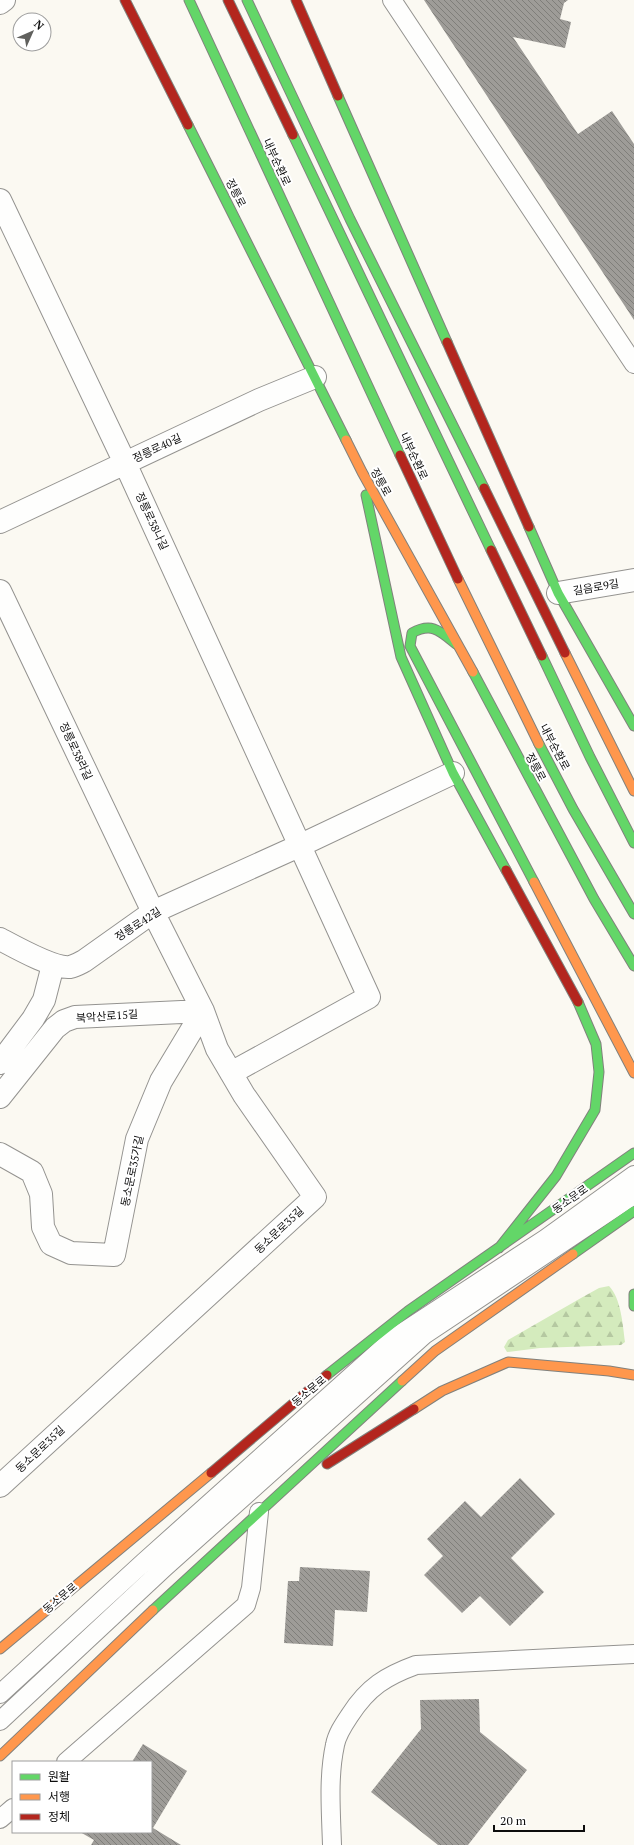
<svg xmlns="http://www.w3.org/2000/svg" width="634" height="1845" viewBox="0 0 634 1845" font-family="'PT Serif','Noto Sans KR',serif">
  <defs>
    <pattern id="forest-firs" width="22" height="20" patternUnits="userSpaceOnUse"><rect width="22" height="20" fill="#d4ebbd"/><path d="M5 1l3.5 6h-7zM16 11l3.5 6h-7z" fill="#b5c8a1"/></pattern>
    <pattern id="building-back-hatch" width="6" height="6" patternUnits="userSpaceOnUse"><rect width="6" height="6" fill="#9e9c98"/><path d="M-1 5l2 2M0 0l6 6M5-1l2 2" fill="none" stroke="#7f7e7a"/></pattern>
  </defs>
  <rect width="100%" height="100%" fill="#fbf9f2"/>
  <path fill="url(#forest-firs)" d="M609,1286C621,1298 623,1326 625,1342L621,1345L540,1348L507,1352L504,1347L508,1340L581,1298L599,1288Z"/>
  <path fill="url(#building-back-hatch)" d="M424,0H568L564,3L560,19L571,22L565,48L513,37L578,134L612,111L634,144V320Z
    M520,1478L555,1514L511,1558L544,1592L510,1626L480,1596L462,1613L424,1575L443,1556L427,1539L465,1501L481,1517Z
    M300,1567L370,1571L367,1612L335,1610L333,1646L284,1643L288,1581H299Z
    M479,1699L480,1732L527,1770L468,1845H438L371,1792L421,1729L420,1700Z
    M143,1744L187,1771L153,1828L181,1845H91L94,1840L80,1832H151V1762H132Z"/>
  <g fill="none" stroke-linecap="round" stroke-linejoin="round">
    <defs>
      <path id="lane" d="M392,0L634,364
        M0,1694L144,1562L394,1338L545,1239L634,1175
        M0,1721L164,1568L424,1335L634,1195
        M66,1762L246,1605L251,1588L259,1512
        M0,1819L13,1808
        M332,1845C331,1812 328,1777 335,1745C337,1734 344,1724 350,1715C368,1687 386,1676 416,1665L634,1654"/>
      <path id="street" d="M0,3L4,0
        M0,200L125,463L369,997L231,1073
        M0,522L259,400L315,377
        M0,591L153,912L203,1011L217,1049L244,1095L315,1197L0,1486
        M558,593L634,580
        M0,939C15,947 54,969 70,967C75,966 80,963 84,961L153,912L301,845L453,773
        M0,1063L33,1019L44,1000L53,965
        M0,1097L55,1028L64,1021L75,1017L203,1011
        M0,1154L32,1172L41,1194L43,1227L51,1244L71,1253L114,1255L137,1139L161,1081L203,1011"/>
      <path id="fast" d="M189,0L400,455
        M247,0L350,219L484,488
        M338,96L447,342
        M188,125L346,440
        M293,135L491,550
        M366,495L401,657L453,773L506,870
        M529,527L558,593L634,726
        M456,644C440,631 432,622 412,633L410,646L534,882
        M542,656L590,757L634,843
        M473,672L594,899L634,966
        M539,744L573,809L634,914
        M499,1248L556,1176L595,1110L599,1072L596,1044L578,1002
        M573,1254L634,1211
        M634,1294V1306
        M327,1375L408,1311L634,1153
        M153,1610L402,1381"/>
      <path id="slow" d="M346,440L362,472L473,672
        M458,579L539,744
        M565,653L634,791
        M534,882L634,1073
        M402,1381L435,1351L573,1254
        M414,1409L442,1391L508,1362L609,1371L634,1375
        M0,1649L211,1473
        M0,1756L153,1610"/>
      <path id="jam" d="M125,0L188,125
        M228,0L293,135
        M296,0L338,96
        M447,342L529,527
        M400,455L458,579
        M484,488L565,653
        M491,550L542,656
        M506,870L578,1002
        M327,1464L414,1409
        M211,1473L327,1375"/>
    </defs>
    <use href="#lane" stroke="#949390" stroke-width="20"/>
    <use href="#street" stroke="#949390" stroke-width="24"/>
    <use href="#fast" stroke="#81817d" stroke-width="11"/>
    <use href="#slow" stroke="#81817d" stroke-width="11"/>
    <use href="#jam" stroke="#81817d" stroke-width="11"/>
    <use href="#lane" stroke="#fefefd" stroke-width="18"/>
    <use href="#street" stroke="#fefefd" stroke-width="22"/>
    <use href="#fast" stroke="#63d668" stroke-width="9"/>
    <use href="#slow" stroke="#ff974d" stroke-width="9"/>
    <use href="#jam" stroke="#b3261e" stroke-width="9"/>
  </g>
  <g text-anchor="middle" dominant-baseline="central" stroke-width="4" stroke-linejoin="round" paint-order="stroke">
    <g font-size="11" fill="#0d0d0d" stroke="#fff">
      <text transform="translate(277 162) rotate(65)">내부순환로</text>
      <text transform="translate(236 193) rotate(63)">정릉로</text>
      <text transform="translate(157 448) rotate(-25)">정릉로40길</text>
      <text transform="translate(414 456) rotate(65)">내부순환로</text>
      <text transform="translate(381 482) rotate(61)">정릉로</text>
      <text transform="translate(152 521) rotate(65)">정릉로38나길</text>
      <text transform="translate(596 587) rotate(-10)">길음로9길</text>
      <text transform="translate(555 747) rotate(62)">내부순환로</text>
      <text transform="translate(76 751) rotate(65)">정릉로38라길</text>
      <text transform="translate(536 767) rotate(62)">정릉로</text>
      <text transform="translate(138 924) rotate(-33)">정릉로42길</text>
      <text transform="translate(107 1016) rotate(-4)">북악산로15길</text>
      <text transform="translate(132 1171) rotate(-78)">동소문로35가길</text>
      <text transform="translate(570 1199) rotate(-35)">동소문로</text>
      <text transform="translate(279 1230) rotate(-43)">동소문로35길</text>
      <text transform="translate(309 1391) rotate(-40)">동소문로</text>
      <text transform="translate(40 1449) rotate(-43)">동소문로35길</text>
      <text transform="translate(60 1598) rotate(-40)">동소문로</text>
    </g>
  </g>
  <rect x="12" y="1761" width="140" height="72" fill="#ffffff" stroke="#9e9e9e"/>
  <rect x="20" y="1774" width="20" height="6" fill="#63d668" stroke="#9e9e9e"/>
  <text x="48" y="1781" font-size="12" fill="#0d0d0d">원활</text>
  <rect x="20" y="1794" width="20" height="6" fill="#ff974d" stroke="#9e9e9e"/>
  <text x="48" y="1801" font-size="12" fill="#0d0d0d">서행</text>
  <rect x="20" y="1814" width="20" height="6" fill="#b3261e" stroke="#9e9e9e"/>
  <text x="48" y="1821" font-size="12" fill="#0d0d0d">정체</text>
  <g transform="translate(32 32) rotate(45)"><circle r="19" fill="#ffffff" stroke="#9e9e9e"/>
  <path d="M0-3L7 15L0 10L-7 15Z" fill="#60605d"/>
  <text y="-6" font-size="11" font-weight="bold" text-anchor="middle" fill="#0d0d0d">N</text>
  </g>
  <path d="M494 1825v6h90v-6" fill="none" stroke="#0d0d0d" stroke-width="2"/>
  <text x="500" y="1825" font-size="12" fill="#0d0d0d" stroke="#ffffff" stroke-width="3" paint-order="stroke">20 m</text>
</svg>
